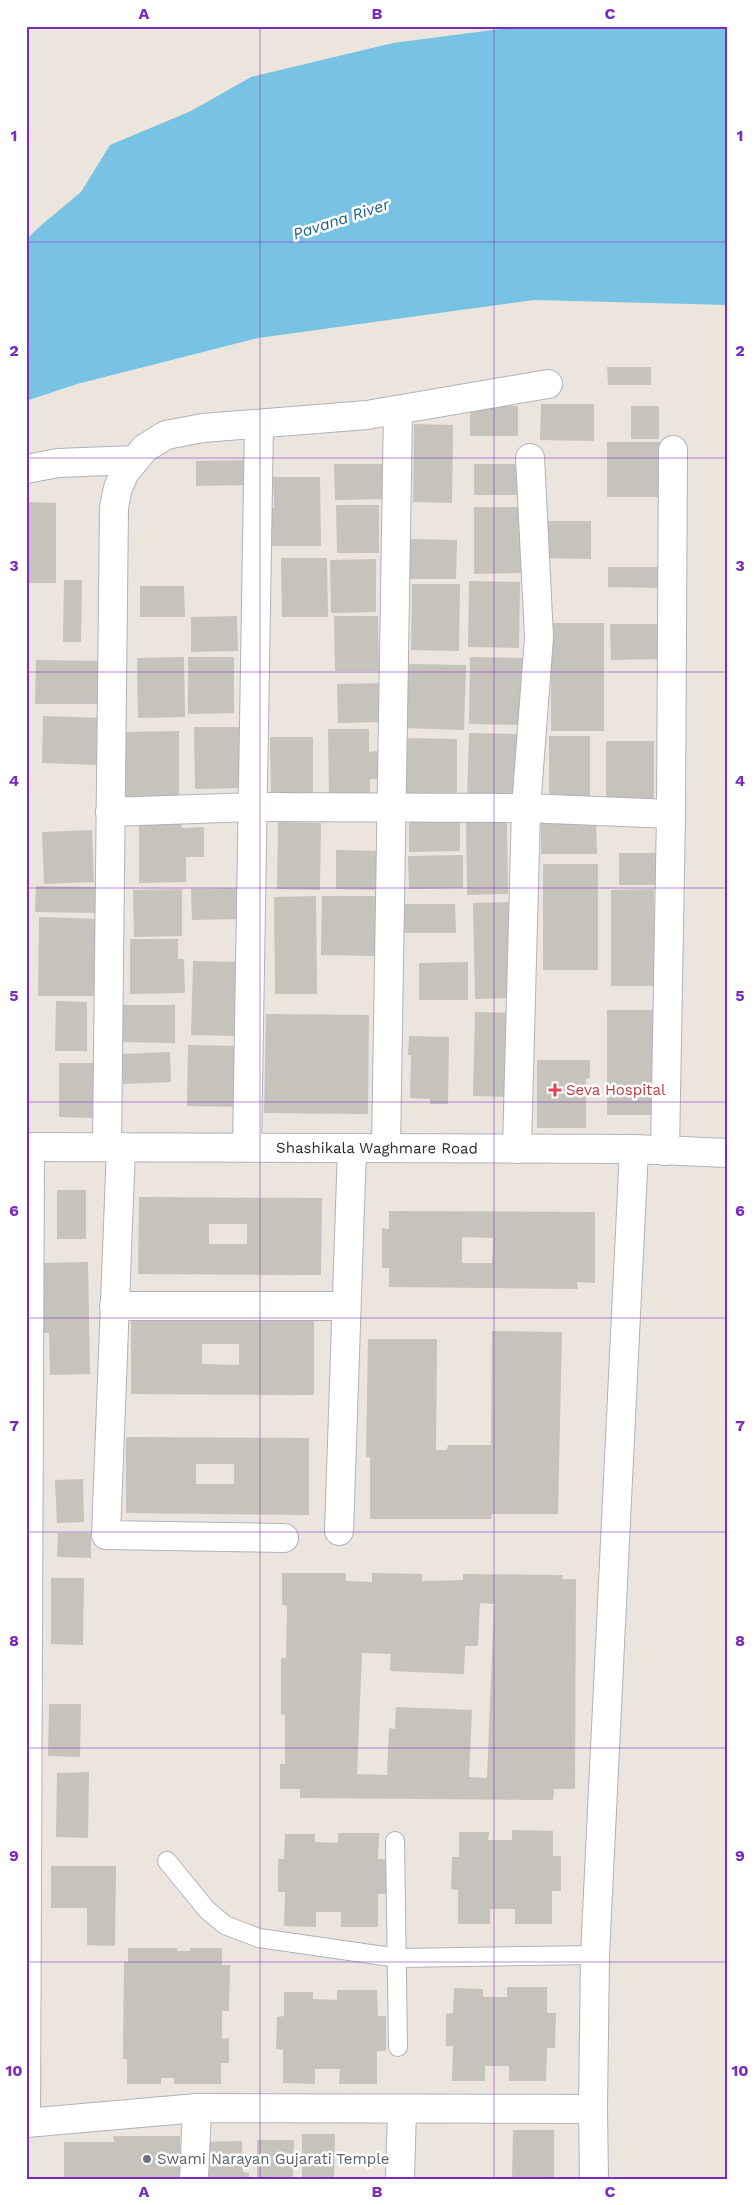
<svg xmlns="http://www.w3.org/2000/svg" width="754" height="2205" viewBox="0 0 754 2205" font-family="'Work Sans',sans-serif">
  <rect width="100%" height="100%" fill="#ebe5dd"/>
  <path fill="#78c2e4" d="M524,26H728V305L534,300L258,338L77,384L26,401V240L39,227L81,192L110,145L191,111L251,77L393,43Z"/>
  <path fill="#c6c2bc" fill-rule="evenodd" d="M607,367H651V385H608Z
    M541,404H594V441L540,440Z
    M470,406H518V436H470Z
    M631,406H659V439H631Z
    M414,424L453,425L452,503L413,502Z
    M607,442H660V497H607Z
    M248,460V485L196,486V461Z
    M334,464H387V499L335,500Z
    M474,464H522V495H474Z
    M273,477H320L321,546H265L264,508H274Z
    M26,502L56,503V583H26Z
    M336,505H379V553H337Z
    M474,507H523V573L474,574Z
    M542,521H591V559L542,558Z
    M409,539L457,540L456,579H408Z
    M281,558H327L328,617H282Z
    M376,559V612L331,613L330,560Z
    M608,567H660V588L608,587Z
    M64,580H82L81,642H63Z
    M469,581L520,582L519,648L468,647Z
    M412,584H460L459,651L411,650Z
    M140,586H184L185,617H140Z
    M237,616L238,651L191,652V617Z
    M334,616H378L379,671H335Z
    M551,623H604V731H551Z
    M610,624H666V659L611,660Z
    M184,657L185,717L138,718L137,658Z
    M188,657H234V713L188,714Z
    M470,657L529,658L528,725L469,724Z
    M36,660L102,661L101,704H35Z
    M407,664L466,665L464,730L406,728Z
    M385,683V722L338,723L337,684Z
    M43,716L101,718L100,765L42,763Z
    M194,727H243L244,788L195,789Z
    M328,729H369V752L379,751V779H370V796H329Z
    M179,731V798L126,799L125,732Z
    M469,733L520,734L519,801L467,800Z
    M549,736H590V803H549Z
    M270,737H313V799H271Z
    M400,738L457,739V802L399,801Z
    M606,741H654V803H606Z
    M507,820L508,894L467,895L466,821Z
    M541,820H596L597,854H541Z
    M409,821H460V851L409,852Z
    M181,822L182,828L204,827V857H186V882L139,883V823Z
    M278,822L321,823L320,890L277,889Z
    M92,830L94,882L44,884L42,832Z
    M336,850L381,851V890L336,889Z
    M619,853H668V885H619Z
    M463,855V888L409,889L408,856Z
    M543,864H598V970H543Z
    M36,886L102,887V913L35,912Z
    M243,888V919L192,920L191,889Z
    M182,889V936L134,937L133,890Z
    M654,889V986H611V890Z
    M316,896L317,994H275L274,897Z
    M322,896H381L380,956L321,955Z
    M513,902L514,998L475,999L473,903Z
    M403,904H455L456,933H403Z
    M39,917L103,919L101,996H38Z
    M130,939H178V959H184L185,993L130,994Z
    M193,961L238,962L236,1036L191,1035Z
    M468,962V1000H419V963Z
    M56,1001L87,1002V1051H55Z
    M120,1005H175V1043L119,1042Z
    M607,1010H659V1042H653V1115H607Z
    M475,1012L516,1013L514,1097L473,1096Z
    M266,1014L369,1015L368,1114L264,1113Z
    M409,1036L449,1037L448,1104H430V1099L410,1098L411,1055H408Z
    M188,1045L243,1046L242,1107L187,1106Z
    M170,1052L171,1082L123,1084L122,1054Z
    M537,1060H590V1078L586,1079V1128H537Z
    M59,1063H94L93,1118L59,1117Z
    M57,1190H86V1239H57Z
    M139,1197L322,1198L321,1275L138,1274ZM209,1224H247V1244H209Z
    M389,1211L595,1212V1283L577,1282L578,1289L389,1287V1268H382V1228L389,1229ZM462,1237L493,1238L492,1263H462Z
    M88,1262L90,1374L50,1375L49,1333H44L42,1263Z
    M131,1317L314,1319V1395L131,1394ZM202,1344H239V1365L202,1364Z
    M492,1331L562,1332L558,1514H492L491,1519H370V1457H366L368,1339H437L436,1450H447L448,1445H491Z
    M126,1437L309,1438V1515L126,1513ZM196,1464H234V1484H196Z
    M83,1479L84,1522L57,1523L55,1480Z
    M58,1533H91V1558L57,1557Z
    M282,1573H346V1581L372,1582V1573L422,1574V1581L463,1580V1574L563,1575L562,1579H576L575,1789H554L553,1800L300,1798V1789H280V1764H285V1715L281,1714V1658H286L287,1606L282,1605ZM480,1603L494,1604L487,1778L469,1777L472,1710L396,1707L395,1729L389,1728L387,1775L357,1774L362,1653L391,1654L390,1671L464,1674L465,1646H478Z
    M51,1578H84L83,1645L51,1644Z
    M49,1704H81L80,1757L48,1756Z
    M89,1772L88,1838L56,1837L57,1773Z
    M512,1830L553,1831V1856H561V1891H552V1924H515V1909H490V1924H458V1890L451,1889L452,1857H459V1832H489L488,1840H512Z
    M338,1833H379L378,1859H387V1894H378V1927H341V1912H316V1927L284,1926L285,1892H278V1859H284L285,1834H315V1842L338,1843Z
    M51,1866H116L115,1946L87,1945V1908H51Z
    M128,1948H177V1951H190V1948H222V1965H230L229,2011H222V2039L229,2038V2063H221V2084H174V2078H161V2084H127V2059H123L124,1961L128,1962Z
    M507,1987H547V2013H556L555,2048H547L546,2081H509V2066H485V2081H452L453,2046H446V2014L453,2013L454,1988L483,1989V1997H507Z
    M337,1990H377L378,2016H386V2051H377V2084H339L340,2069H315V2084L283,2083V2050L276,2049L277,2017L284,2016V1992H313V1999L337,2000Z
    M513,2130H554V2179H512Z
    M302,2134H335L334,2179H302Z
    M113,2136H180V2179H64V2142H114Z
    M257,2140H294L293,2179H257Z
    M242,2141L243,2172L249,2173V2179H203L199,2142Z"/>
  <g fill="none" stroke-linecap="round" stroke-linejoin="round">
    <defs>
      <path id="service" d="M395,1841L398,2047
        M167,1861L207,1910L225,1925L259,1938L398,1958L595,1955"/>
      <g id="minor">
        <path d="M26,469L58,463L135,460"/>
        <path d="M110,812L253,807L526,808L671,814"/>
        <path id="s1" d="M26,1147L634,1149L728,1153"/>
        <path d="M30,1147L26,2123L197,2108L593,2109"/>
        <path d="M107,1147L114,507L118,488L125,472L145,448L166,435L203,428L367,415L548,384"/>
        <path d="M121,1147L106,1535L284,1538"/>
        <path d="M247,1147L259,424"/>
        <path d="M386,1148L398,410"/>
        <path d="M517,1149L526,808L539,637L530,458"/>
        <path d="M665,1151L671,814L673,450"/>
        <path d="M114,1306H345"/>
        <path d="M339,1531L352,1148"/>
        <path d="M194,2179L197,2108"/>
        <path d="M400,2179L402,2109"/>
        <path d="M594,2179L593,2109L595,1955L634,1149"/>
      </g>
    </defs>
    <use href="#service" stroke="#b0b2bc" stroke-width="20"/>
    <use href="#minor" stroke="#b0b2bc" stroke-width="30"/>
    <use href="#service" stroke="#fff" stroke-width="18"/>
    <use href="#minor" stroke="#fff" stroke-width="28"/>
  </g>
  <path fill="none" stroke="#7b2cbf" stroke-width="1" stroke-opacity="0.55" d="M260,26V2179M494,26V2179M26,242H728M26,458H728M26,672H728M26,888H728M26,1102H728M26,1318H728M26,1532H728M26,1748H728M26,1962H728"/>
  <path fill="#e0444e" stroke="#fff" stroke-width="2" d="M552.5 1082.5h5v5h5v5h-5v5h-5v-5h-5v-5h5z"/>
  <circle fill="#6b7280" stroke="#fff" stroke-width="2" cx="147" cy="2159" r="5"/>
  <g text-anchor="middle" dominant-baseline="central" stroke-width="5" stroke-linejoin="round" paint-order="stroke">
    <g font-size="15" fill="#be3a42" stroke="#fff" text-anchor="start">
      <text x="566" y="1090">Seva Hospital</text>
    </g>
    <g font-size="15" fill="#2a2a2a" stroke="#fff">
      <text stroke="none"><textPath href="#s1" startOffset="351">Shashikala Waghmare Road</textPath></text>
    </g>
    <g font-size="15" fill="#5b616d" stroke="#fff" text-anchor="start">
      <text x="157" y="2159">Swami Narayan Gujarati Temple</text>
    </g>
    <g font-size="16" font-style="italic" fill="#186190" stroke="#fff">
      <text transform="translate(341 219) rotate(-18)">Pavana River</text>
    </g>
  </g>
  <rect width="754" height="2205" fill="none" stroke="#ffffff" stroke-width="55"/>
  <rect x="28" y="28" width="698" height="2150" fill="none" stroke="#7b2cbf" stroke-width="2"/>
  <g font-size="16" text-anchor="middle" font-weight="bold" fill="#7b2cbf">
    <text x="144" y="19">A</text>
    <text x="377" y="19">B</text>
    <text x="610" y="19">C</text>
    <text x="14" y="141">1</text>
    <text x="740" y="141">1</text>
    <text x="14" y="356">2</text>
    <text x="740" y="356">2</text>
    <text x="14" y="571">3</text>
    <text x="740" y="571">3</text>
    <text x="14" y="786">4</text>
    <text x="740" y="786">4</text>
    <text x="14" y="1001">5</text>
    <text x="740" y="1001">5</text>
    <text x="14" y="1216">6</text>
    <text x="740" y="1216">6</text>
    <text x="14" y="1431">7</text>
    <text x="740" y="1431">7</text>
    <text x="14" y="1646">8</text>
    <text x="740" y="1646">8</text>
    <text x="14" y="1861">9</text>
    <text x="740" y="1861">9</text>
    <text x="14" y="2076">10</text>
    <text x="740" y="2076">10</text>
    <text x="144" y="2197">A</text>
    <text x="377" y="2197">B</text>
    <text x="610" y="2197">C</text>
  </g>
</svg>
